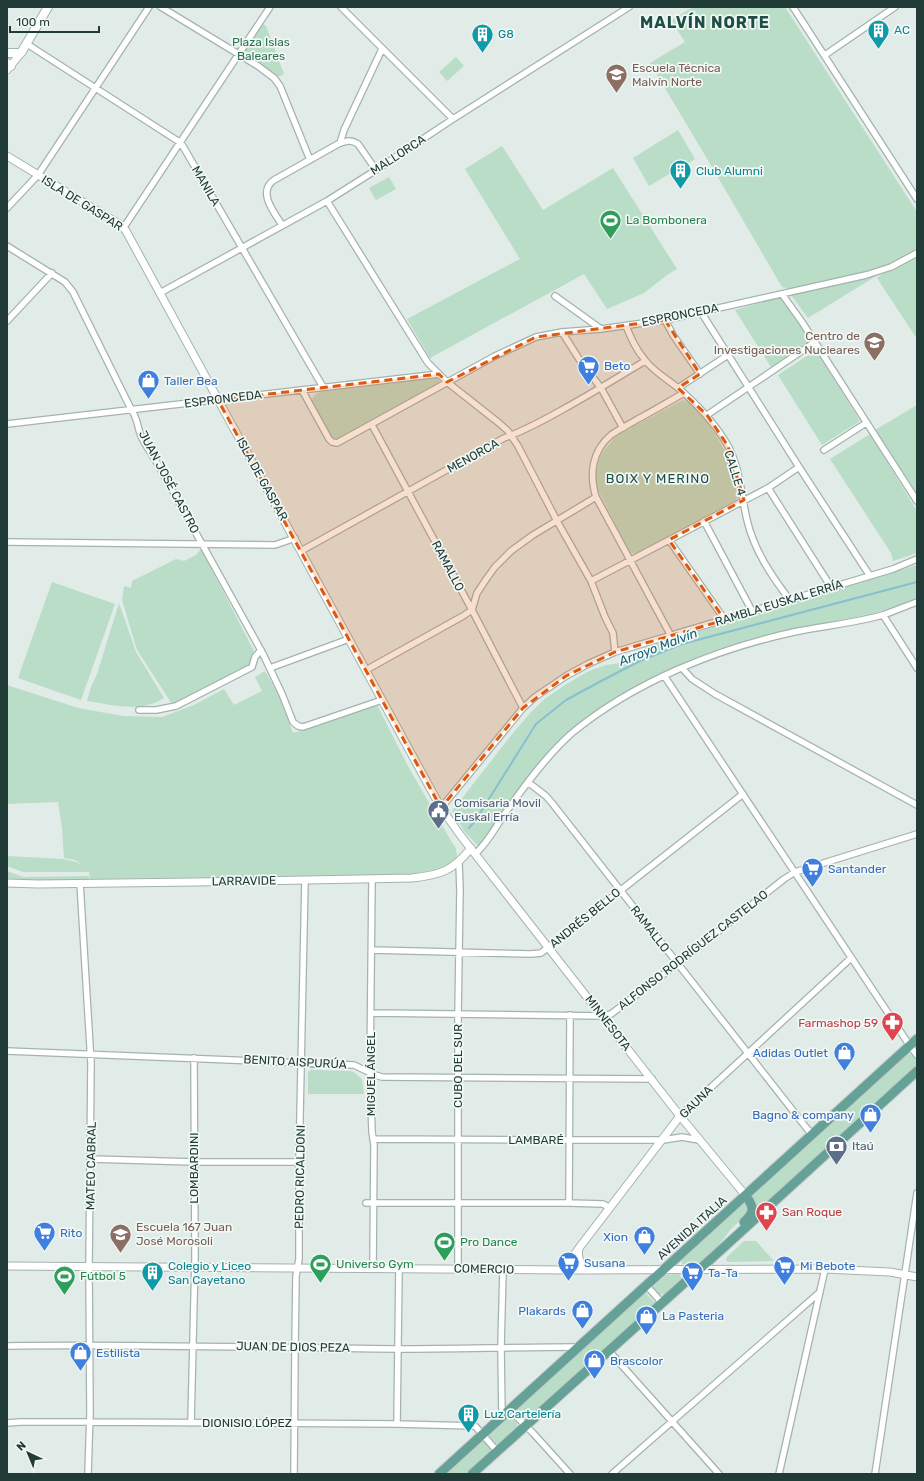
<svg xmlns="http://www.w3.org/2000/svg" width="924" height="1481" viewBox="0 0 924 1481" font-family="Rubik,sans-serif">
  <rect width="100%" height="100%" fill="#e1ebe8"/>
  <path fill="#b9ddc6" d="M693,7H785L917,212V339L877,278L882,274L881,273L808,318L786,288L782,287L712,167L650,63L685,42L671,20Z
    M263,24L266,26L284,74L278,77C272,70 243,58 246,48C249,40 258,31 263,24Z
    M456,57L464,66L447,81L439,72Z
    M678,130L695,159L649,186L633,158Z
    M502,146L543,210L613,168L677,269L667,275L644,293L607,309L584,274L430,358L407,319L520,259L465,169Z
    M389,177L396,189L376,200L369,188Z
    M780,297L802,327L810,342L771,367L735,310Z
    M816,350L860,421L822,445L778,375Z
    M436,378L439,380L440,383L340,439L337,440L331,436L312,401C313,393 320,392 327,391Z
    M683,400C704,408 747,478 736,500L636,553H630L596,486V473L599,460L602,453L616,436Z
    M917,405V493L875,430Z
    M870,434L917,511V553L893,561L891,553L830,459Z
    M201,549L255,653L248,666L172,704L137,650L122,600L124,586L131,588L132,581L176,559L184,561L196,555Z
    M917,565V599L875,613L802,628L718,650L657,676L622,695L578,725L554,746L479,846L477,845L465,832L452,811L513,733L531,712L546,698L565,685L589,671L606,665L620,663L628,659L634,651Z
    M52,582L115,604L81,700L18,678Z
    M119,603L136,652L164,698C141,713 113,705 87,701L91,687L97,674Z
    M265,671L278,694L293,733L377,705L409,768L454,846H455L457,855L455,861C436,872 414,874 393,875L90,879L89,871L88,872H23L7,866V856L63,859L76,862L83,866L75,860L64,858L62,828L58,802L7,804V685L78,708L123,716L162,717L194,705L224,689L234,705L262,691L255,677Z
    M7,871L23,877L89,876V879L32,881L7,878Z
    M907,1054H911C915,1058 920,1062 915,1067L754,1213L752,1196L753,1195Z
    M311,1070L351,1071L355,1073L362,1079L364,1094H308V1072Z
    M745,1203L749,1208C743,1220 735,1224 728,1233C719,1245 699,1272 682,1264V1260L742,1205Z
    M744,1241H756L774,1261L728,1262L726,1260L727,1257Z
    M679,1274L681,1276V1280L665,1294H659L653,1287L666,1275Z
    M645,1292L655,1303L526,1419L523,1420L516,1413L518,1408Z
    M508,1418H512L517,1423V1427L499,1443L495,1444L489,1435Z
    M483,1441L486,1442L491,1448L489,1453L466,1474H446Z"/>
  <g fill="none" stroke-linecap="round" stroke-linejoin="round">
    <path stroke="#88bfd1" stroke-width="2" d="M469,828L475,821L536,724L566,700L603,680L640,661L682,644L917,582"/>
    <defs>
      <path id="minor" d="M161,7L258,66L274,78L280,86L310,160
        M341,7L453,119
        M793,7L917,199
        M27,44L181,143L323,387
        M825,55L895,7
        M340,143L344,130L382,49
        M327,201L428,363L447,382L499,423L508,431L518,446L557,521L591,581L605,617L613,633L615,652
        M7,208L38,175L149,7
        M282,225C274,212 257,192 274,180L338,144C346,141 351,139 358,144L376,170
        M124,227L270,7
        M7,246L65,282L73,292L131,409C138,419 137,426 141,436C145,445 151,453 156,461L263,654L282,694L293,722L298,726L303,727L382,700
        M160,293L327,201L376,170L453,119L629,7
        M782,294L802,322L917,501
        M555,296L601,329
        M701,312L799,467L870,576
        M665,320L673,335L700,374
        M7,321L52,273
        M626,326C631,338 636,350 645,360C653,371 667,379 677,387C697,404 714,422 727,444C740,467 741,494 747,520C754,550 771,575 789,599
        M562,332L579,359L601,388L623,428
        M678,388L728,355
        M302,390L329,439L332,442L337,443L495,356L536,337L562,332L601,329L665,320L866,275L891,267L917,253
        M707,415L815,342
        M7,424L439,374
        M372,425L472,610L523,708
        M824,450L866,423
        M768,488L831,587
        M704,521L752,611
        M669,540L725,620
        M7,542L275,545L295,538
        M301,551L504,438C524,431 542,421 560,411C589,395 617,378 645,361
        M591,581L768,488L799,467
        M883,615L917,668
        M671,636L596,497C589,474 592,451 611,435C619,429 630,424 638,419C653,411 668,402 684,393
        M270,668L349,639
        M682,668L692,679L715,694L917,805
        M366,670L463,616L472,610L477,593L487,578L495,567L511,551L533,535L596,497
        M665,677L910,1046L917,1055
        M139,710H156L176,706L252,667L255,657L261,650
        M529,783L546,796L552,803L812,1135
        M441,808L523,708L535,697L566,676L588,664L615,652L893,569L917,559
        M475,854C488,843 496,826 506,812C525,785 547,755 572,733C634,682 716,649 794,632C823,626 854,623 883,615C894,611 906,606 917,602
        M372,879L370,1072L372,1132L374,1145L373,1268
        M80,883L91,1063L89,1266L90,1413L88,1474
        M372,950L531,954L541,953L743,794
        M372,1013L603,1016L611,1014L677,964L784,879L795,872L917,834
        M7,1051L354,1065L375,1075L382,1077L652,1079
        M680,1116L851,958
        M373,1139L569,1140H663L682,1137L699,1140
        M91,1159L194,1162H299
        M366,1203H569L603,1204L610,1208
        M569,1203L570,1015
        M458,1268V1014L460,890L459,863
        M647,1286L662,1303
        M7,1346C137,1344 267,1348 397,1349C458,1349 518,1347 579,1347
        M609,1351L719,1474
        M510,1410L533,1433L570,1474
        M502,1417L501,1347L503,1269
        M7,1423L20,1422H90L397,1424L475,1426L497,1451
        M191,1423L195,1259L194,1058
        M397,1424L399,1268
        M294,1474L295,1347L296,1276L299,1259V1162L305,880
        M612,1474L820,1292
        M779,1474L825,1269
        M875,1474L917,1193"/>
      <path id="tertiary" d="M7,70L21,53
        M7,156L121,225L126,231L441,808L461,836L680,1116L746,1196
        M7,883L38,884L195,882L412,878C440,875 453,871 471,848
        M579,1248C577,1258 580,1263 587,1270
        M7,1266L569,1270L825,1269L890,1272L917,1277
        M569,1270L570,1261L579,1248L680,1116"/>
      <path id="secondary" d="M7,53H21L48,7
        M7,63L11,66"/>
      <path id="primary" d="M744,1222C755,1212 754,1207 746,1196
        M439,1474L917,1039
        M472,1474L722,1249L917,1071"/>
    </defs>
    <use href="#minor" stroke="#a4b3af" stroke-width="8"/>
    <use href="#tertiary" stroke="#a4b3af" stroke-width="9"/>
    <use href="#secondary" stroke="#9fb7b1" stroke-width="10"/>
    <use href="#primary" stroke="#c1c8c7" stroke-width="11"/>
    <use href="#minor" stroke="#fff" stroke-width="5.5"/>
    <use href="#tertiary" stroke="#fff" stroke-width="7"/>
    <use href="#secondary" stroke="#fff" stroke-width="8"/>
    <use href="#primary" stroke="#65a197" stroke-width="9"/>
  </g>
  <path fill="#de580e" fill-opacity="0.2" stroke="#de580e" stroke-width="3" stroke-dasharray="8 5" stroke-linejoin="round" d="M665,320L700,374L678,388L707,415L728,446L744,500L669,540L725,620L615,652L566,676L523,708L441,808L218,400L439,374L447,382L536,337Z"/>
  <defs>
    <symbol id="building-pin" viewBox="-11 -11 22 30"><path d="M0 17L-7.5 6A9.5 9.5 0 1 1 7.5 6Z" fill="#0f9aa8" stroke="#f1f8f5"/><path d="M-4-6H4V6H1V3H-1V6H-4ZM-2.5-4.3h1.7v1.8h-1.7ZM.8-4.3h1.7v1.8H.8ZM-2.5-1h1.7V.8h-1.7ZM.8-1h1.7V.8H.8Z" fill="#fff"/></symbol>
    <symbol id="school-pin" viewBox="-11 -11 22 30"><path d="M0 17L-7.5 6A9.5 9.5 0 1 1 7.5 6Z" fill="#8d6e63" stroke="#f1f8f5"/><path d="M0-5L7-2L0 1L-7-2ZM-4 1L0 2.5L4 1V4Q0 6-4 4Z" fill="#fff"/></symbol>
    <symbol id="stadium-pin" viewBox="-11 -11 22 30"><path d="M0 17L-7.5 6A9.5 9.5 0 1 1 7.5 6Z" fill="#2e9e5b" stroke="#f1f8f5"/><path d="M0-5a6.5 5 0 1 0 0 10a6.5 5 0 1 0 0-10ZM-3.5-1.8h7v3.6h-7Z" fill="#fff"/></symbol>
    <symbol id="university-pin" viewBox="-11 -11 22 30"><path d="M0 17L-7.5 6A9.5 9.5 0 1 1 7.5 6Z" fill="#8d6e63" stroke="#f1f8f5"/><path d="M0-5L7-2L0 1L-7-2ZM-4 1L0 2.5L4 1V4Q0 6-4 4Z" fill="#fff"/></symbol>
    <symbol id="supermarket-pin" viewBox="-11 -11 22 30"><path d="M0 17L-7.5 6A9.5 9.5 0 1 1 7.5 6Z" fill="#3f7fe0" stroke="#f1f8f5"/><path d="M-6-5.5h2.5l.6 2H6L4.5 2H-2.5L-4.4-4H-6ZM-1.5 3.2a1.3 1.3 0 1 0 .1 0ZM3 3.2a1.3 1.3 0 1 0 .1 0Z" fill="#fff"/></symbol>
    <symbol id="shop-pin" viewBox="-11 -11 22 30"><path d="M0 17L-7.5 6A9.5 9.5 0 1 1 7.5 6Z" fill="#3f7fe0" stroke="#f1f8f5"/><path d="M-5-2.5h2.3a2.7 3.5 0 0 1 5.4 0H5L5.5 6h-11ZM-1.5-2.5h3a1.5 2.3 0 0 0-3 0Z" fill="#fff"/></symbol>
    <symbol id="civic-pin" viewBox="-11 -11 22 30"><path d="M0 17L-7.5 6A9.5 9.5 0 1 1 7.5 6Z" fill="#5c6f8a" stroke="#f1f8f5"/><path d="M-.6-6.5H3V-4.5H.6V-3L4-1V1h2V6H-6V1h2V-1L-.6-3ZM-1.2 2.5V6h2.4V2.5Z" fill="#fff"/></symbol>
    <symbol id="pharmacy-pin" viewBox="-11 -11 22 30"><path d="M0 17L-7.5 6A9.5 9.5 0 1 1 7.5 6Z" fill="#e0444e" stroke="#f1f8f5"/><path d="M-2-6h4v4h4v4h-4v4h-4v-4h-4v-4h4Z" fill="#fff"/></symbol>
    <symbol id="bank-pin" viewBox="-11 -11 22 30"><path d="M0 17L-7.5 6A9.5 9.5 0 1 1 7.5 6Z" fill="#5c6f8a" stroke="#f1f8f5"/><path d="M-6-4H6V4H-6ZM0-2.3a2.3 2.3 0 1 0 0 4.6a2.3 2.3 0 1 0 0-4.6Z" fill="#fff"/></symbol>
  </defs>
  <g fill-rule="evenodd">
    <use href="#building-pin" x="866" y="18" width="25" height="34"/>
    <use href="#building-pin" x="470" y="22" width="25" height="34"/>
    <use href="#school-pin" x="604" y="62" width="25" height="34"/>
    <use href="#building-pin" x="668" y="158" width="25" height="34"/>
    <use href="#stadium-pin" x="598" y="208" width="25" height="34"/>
    <use href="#university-pin" x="862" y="330" width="25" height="34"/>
    <use href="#supermarket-pin" x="576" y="354" width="25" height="34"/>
    <use href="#shop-pin" x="136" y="368" width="25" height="34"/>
    <use href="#civic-pin" x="426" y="798" width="25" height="34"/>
    <use href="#supermarket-pin" x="800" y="856" width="25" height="34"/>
    <use href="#pharmacy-pin" x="880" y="1010" width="25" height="34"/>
    <use href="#shop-pin" x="832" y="1040" width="25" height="34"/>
    <use href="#shop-pin" x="858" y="1102" width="25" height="34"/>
    <use href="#bank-pin" x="824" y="1134" width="25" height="34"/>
    <use href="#pharmacy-pin" x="754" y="1200" width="25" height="34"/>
    <use href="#supermarket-pin" x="32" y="1220" width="25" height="34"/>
    <use href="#school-pin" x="108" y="1222" width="25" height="34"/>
    <use href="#shop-pin" x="632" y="1224" width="25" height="34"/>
    <use href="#stadium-pin" x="432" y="1230" width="25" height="34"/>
    <use href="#supermarket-pin" x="556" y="1250" width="25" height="34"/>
    <use href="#stadium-pin" x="308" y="1252" width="25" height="34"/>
    <use href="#supermarket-pin" x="772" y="1254" width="25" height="34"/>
    <use href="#building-pin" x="140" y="1260" width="25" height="34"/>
    <use href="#supermarket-pin" x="680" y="1260" width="25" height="34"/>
    <use href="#stadium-pin" x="52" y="1264" width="25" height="34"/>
    <use href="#shop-pin" x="570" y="1298" width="25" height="34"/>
    <use href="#shop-pin" x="634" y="1304" width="25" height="34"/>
    <use href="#shop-pin" x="68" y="1340" width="25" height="34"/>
    <use href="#shop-pin" x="582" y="1348" width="25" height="34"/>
    <use href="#building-pin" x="456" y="1402" width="25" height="34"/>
  </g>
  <g text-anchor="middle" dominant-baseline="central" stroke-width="3.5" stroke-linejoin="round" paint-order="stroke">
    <g font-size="12" fill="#0d838f" stroke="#f1f8f5" text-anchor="start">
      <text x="894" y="30">AC</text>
      <text x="498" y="34">G8</text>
      <text x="696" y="171">Club Alumni</text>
      <text x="168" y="1266">Colegio y Liceo<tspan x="168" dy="14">San Cayetano</tspan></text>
      <text x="484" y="1414">Luz Cartelería</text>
    </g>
    <g font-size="12" fill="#2b734d" stroke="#f1f8f5">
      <text x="261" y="42">Plaza Islas<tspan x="261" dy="14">Baleares</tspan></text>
    </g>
    <g font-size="12" fill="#785e54" stroke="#f1f8f5" text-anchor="start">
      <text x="632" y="68">Escuela Técnica<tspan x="632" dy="14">Malvín Norte</tspan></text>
      <text x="860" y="336" text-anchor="end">Centro de<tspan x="860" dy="14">Investigaciones Nucleares</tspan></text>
      <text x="136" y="1227">Escuela 167 Juan<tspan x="136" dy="14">José Morosoli</tspan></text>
    </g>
    <g font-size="12" fill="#213c37" stroke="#f1f8f5">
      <text transform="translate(398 155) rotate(-33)">MALLORCA</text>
      <text transform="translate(206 186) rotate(60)">MANILA</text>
      <text transform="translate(82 203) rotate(32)">ISLA DE GASPAR</text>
      <text transform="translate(680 315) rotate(-11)">ESPRONCEDA</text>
      <text transform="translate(223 399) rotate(-7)">ESPRONCEDA</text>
      <text transform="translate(473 456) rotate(-29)">MENORCA</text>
      <text transform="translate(735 473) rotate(73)">CALLE 4</text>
      <text transform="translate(262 479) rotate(61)">ISLA DE GASPAR</text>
      <text transform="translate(169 482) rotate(62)">JUAN JOSÉ CASTRO</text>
      <text transform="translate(448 566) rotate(62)">RAMALLO</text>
      <text transform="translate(779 603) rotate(-17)">RAMBLA EUSKAL ERRÍA</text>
      <text transform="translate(244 881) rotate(-1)">LARRAVIDE</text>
      <text transform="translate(585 918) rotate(-39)">ANDRÉS BELLO</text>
      <text transform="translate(650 929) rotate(52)">RAMALLO</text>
      <text transform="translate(693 950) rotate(-38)">ALFONSO RODRÍGUEZ CASTELAO</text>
      <text transform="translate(608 1023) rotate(52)">MINNESOTA</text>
      <text transform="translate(295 1062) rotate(3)">BENITO AISPURÚA</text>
      <text transform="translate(458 1066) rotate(-90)">CUBO DEL SUR</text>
      <text transform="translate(371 1074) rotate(-90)">MIGUEL ÁNGEL</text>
      <text transform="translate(696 1102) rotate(-44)">GAUNA</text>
      <text x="536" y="1140">LAMBARÉ</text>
      <text transform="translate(91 1166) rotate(-89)">MATEO CABRAL</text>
      <text transform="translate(194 1168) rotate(-90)">LOMBARDINI</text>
      <text transform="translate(300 1177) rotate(-89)">PEDRO RICALDONI</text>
      <text transform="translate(692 1228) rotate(-42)">AVENIDA ITALIA</text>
      <text transform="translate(484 1269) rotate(1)">COMERCIO</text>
      <text transform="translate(293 1347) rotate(1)">JUAN DE DIOS PEZA</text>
      <text x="247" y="1423">DIONISIO LÓPEZ</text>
    </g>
    <g font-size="12" fill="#27864d" stroke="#f1f8f5" text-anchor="start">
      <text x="626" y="220">La Bombonera</text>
      <text x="460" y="1242">Pro Dance</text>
      <text x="336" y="1264">Universo Gym</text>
      <text x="80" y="1276">Fútbol 5</text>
    </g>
    <g font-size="12" fill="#366cbe" stroke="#f1f8f5" text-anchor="start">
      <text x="604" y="366">Beto</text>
      <text x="164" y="381">Taller Bea</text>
      <text x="828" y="869">Santander</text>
      <text x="828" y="1053" text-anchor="end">Adidas Outlet</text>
      <text x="854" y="1115" text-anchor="end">Bagno &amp; company</text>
      <text x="60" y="1233">Rito</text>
      <text x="628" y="1237" text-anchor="end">Xion</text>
      <text x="584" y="1263">Susana</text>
      <text x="800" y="1266">Mi Bebote</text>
      <text x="708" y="1273">Ta-Ta</text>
      <text x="566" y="1311" text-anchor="end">Plakards</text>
      <text x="662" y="1316">La Pasteria</text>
      <text x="96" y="1353">Estilista</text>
      <text x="610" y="1361">Brascolor</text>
    </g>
    <g font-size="12" fill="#4e5e75" stroke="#f1f8f5" text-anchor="start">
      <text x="454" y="803">Comisaria Movil<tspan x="454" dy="14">Euskal Erría</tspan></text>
      <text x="852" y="1146">Itaú</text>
    </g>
    <g font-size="12" fill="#be3a42" stroke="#f1f8f5" text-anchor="end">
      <text x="878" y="1023">Farmashop 59</text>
      <text x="782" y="1212" text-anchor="start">San Roque</text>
    </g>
    <g font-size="13" letter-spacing="1" fill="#1d4e46" stroke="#f1f8f5">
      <text x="658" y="478">BOIX Y MERINO</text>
    </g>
    <g font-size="13" font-style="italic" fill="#1b6078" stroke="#f1f8f5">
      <text transform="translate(658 647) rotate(-21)">Arroyo Malvín</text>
    </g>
    <g font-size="16" font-weight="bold" letter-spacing="1" fill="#1d4e46" stroke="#f1f8f5">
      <text x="705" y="22">MALVÍN NORTE</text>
    </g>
  </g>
  <rect width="924" height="1481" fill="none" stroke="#213c37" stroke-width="16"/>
  <g transform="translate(28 1453) rotate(316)" stroke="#f1f8f5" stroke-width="3" paint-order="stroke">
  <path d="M0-3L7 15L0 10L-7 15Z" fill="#213c37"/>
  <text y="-6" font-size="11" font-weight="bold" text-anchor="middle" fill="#213c37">N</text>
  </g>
  <path d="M10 26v6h89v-6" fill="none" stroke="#213c37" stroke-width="2"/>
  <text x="16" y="26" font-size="12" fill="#213c37" stroke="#f1f8f5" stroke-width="3" paint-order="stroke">100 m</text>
</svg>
